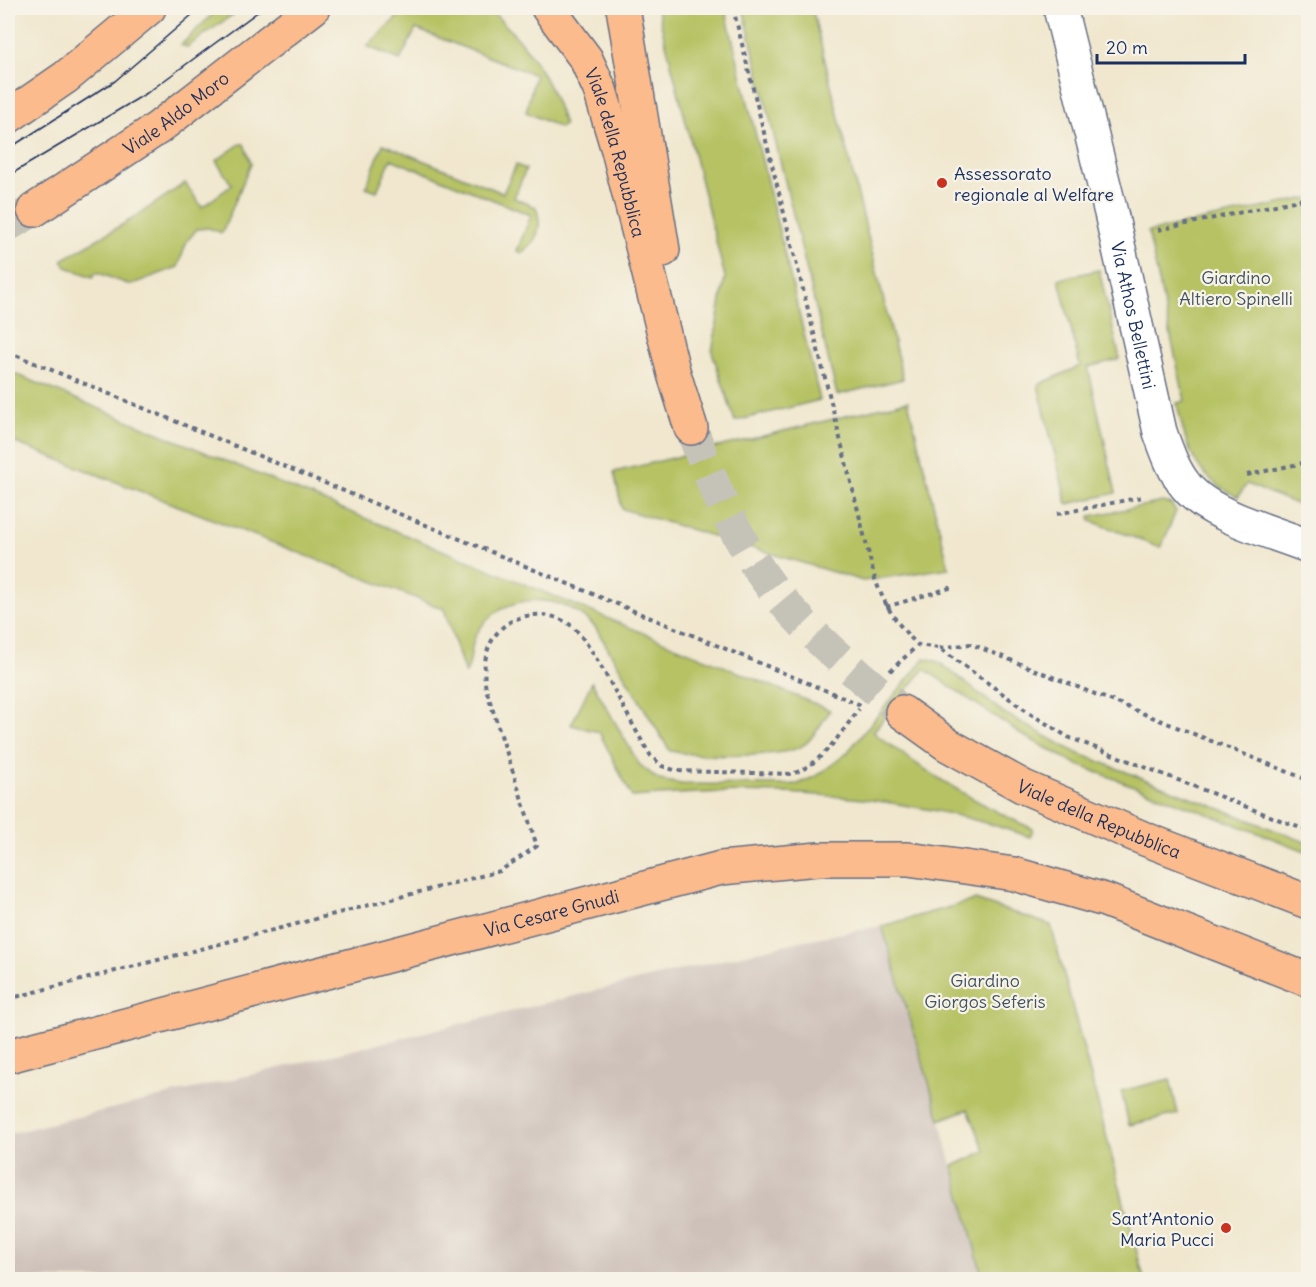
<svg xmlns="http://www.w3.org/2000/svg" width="1316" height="1287" viewBox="0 0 1316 1287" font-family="Delius,sans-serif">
  <rect width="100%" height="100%" fill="#f7f3e8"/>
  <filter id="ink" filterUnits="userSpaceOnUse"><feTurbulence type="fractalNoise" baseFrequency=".0167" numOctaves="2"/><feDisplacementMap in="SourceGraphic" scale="12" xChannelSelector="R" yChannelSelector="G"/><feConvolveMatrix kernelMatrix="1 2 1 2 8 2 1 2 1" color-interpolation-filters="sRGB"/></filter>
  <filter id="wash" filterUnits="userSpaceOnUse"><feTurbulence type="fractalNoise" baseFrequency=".008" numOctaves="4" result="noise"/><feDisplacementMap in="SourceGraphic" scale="24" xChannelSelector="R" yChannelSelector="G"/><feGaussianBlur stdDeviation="1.35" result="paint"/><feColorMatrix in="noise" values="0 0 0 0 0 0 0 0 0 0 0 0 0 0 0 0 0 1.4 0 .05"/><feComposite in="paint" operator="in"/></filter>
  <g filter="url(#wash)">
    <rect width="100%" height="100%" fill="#f0e7ce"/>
    <path fill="#cec1ba" d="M882,926L940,1120L982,1279H8V1134L800,941Z"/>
    <path fill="#b6c264" stroke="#687861" stroke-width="1.5" d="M219,8H242L187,47L181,45Z
      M407,8H488C526,43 549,74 564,125L560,128L526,112L535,75L416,29L400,60L367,46Z
      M657,8H725L820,400L735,421L712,352L725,277Z
      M743,8H812L903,379L837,395Z
      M240,144H244L251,163L222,233L209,228L197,229L187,241L178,267L130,285L96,272L93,277L66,267L62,260L132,219L185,183L202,207L232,185L216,161Z
      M383,144L503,193L516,165L526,169L514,198L536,207C543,226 539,241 521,253L517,251L531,215L391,159L377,191L366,187Z
      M1308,198V509L1247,484L1238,497C1194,477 1186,447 1177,403L1185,401L1148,232Z
      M1099,270L1120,359L1088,367L1116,493L1067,504L1038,385L1080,366L1059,279Z
      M8,371L830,710C823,721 815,736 805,744C785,760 696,756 670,751L595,627C563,591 501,590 476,635C469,647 473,664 465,674L444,609L8,440Z
      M908,401L949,568L863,581L622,509L614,472Z
      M1163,502L1171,504L1176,511L1161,548L1091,521L1090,516Z
      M925,658L939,662L1004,713L1075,752L1308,843V852L1078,765L1024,736L924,669L873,732C923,771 976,803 1033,829L1030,837C903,792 765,786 632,797L599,732L571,725L592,682L639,764L659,780L681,784L784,785L798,784L818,775L846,754Z
      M975,900L1051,925L1144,1279H983L953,1166L985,1151L968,1109L940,1120L882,926Z
      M1170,1079L1178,1114L1129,1125L1121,1091Z"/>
  </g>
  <g filter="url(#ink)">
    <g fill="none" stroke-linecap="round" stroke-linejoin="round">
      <path stroke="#c5c2b8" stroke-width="33" stroke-dasharray="33 16" stroke-linecap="butt" d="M8,225L34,210
        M691,428C708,472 726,517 751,557C788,619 848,666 902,712"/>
      <defs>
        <g id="minor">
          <path id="s1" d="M1060,8L1111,213L1160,432C1167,451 1173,470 1186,486C1209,516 1273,532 1308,546"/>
        </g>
        <g id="major">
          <path id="s2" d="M548,8L586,59L600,90L618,150L674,374L691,428"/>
          <path d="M623,8L663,250"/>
          <path d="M8,117L66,77L149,8"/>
          <path id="s3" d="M34,210L158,128L313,8"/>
          <path id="s4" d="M902,712L948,745L1024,787L1145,839L1308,902"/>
          <path id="s5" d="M8,1056L721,868L819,859H908L1014,874L1105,900L1308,980"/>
        </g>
      </defs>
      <use href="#minor" stroke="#666f85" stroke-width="36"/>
      <use href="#major" stroke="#666f85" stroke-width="36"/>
      <path stroke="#666f85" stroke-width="4" stroke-dasharray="4.5 4.5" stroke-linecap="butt" d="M733,8L875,579C885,606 897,625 918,645
        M1158,230L1308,198
        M8,352L861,705
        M1247,475L1308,462
        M1057,514L1142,497
        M886,607L953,587
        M940,648L971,644L1308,780
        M890,671L918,645L939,648L1031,714L1068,737L1308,831
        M8,999L500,871L537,846L486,689C482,666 485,642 504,626C522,612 550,611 569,624C592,639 632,728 651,756L662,766L677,771L792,774C823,763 840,734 859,709"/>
      <use href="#minor" stroke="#fff" stroke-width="33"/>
      <use href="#major" stroke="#fbbb8c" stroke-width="33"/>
      <path stroke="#1b2f5e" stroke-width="1.5" d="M8,149L115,81L200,8
        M13,173L147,93L263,8"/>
    </g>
  </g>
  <g fill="#c8321e" stroke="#f7f3e8" stroke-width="2">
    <circle cx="942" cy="183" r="6"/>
    <circle cx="1226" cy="1228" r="6"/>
  </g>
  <g text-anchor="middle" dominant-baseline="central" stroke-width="4.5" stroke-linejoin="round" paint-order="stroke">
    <g font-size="18" fill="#1b2f5e" stroke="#f7f3e8">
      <text stroke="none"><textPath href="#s3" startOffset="172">Viale Aldo Moro</textPath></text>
      <text stroke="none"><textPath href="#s2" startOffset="162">Viale della Repubblica</textPath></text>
      <text stroke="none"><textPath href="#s1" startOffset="316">Via Athos Bellettini</textPath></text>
      <text stroke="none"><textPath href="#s4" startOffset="225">Viale della Repubblica</textPath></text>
      <text stroke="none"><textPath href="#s5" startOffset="562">Via Cesare Gnudi</textPath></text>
    </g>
    <g font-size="18" fill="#1b2f5e" stroke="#f7f3e8" text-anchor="start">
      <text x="954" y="173">Assessorato<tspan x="954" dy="21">regionale al Welfare</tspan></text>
      <text x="1214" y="1218" text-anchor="end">Sant’Antonio<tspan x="1214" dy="21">Maria Pucci</tspan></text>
    </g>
    <g font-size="18" fill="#425460" stroke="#f7f3e8">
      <text x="1236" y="277">Giardino<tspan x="1236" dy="21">Altiero Spinelli</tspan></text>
      <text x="985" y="980">Giardino<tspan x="985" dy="21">Giorgos Seferis</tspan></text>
    </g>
  </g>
  <rect width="1316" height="1287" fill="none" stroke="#f7f3e8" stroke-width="30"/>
  <path d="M1097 54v9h148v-9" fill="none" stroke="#1b2f5e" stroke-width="3"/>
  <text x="1106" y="54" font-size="18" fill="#1b2f5e" stroke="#f7f3e8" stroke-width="4.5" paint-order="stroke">20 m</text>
</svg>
